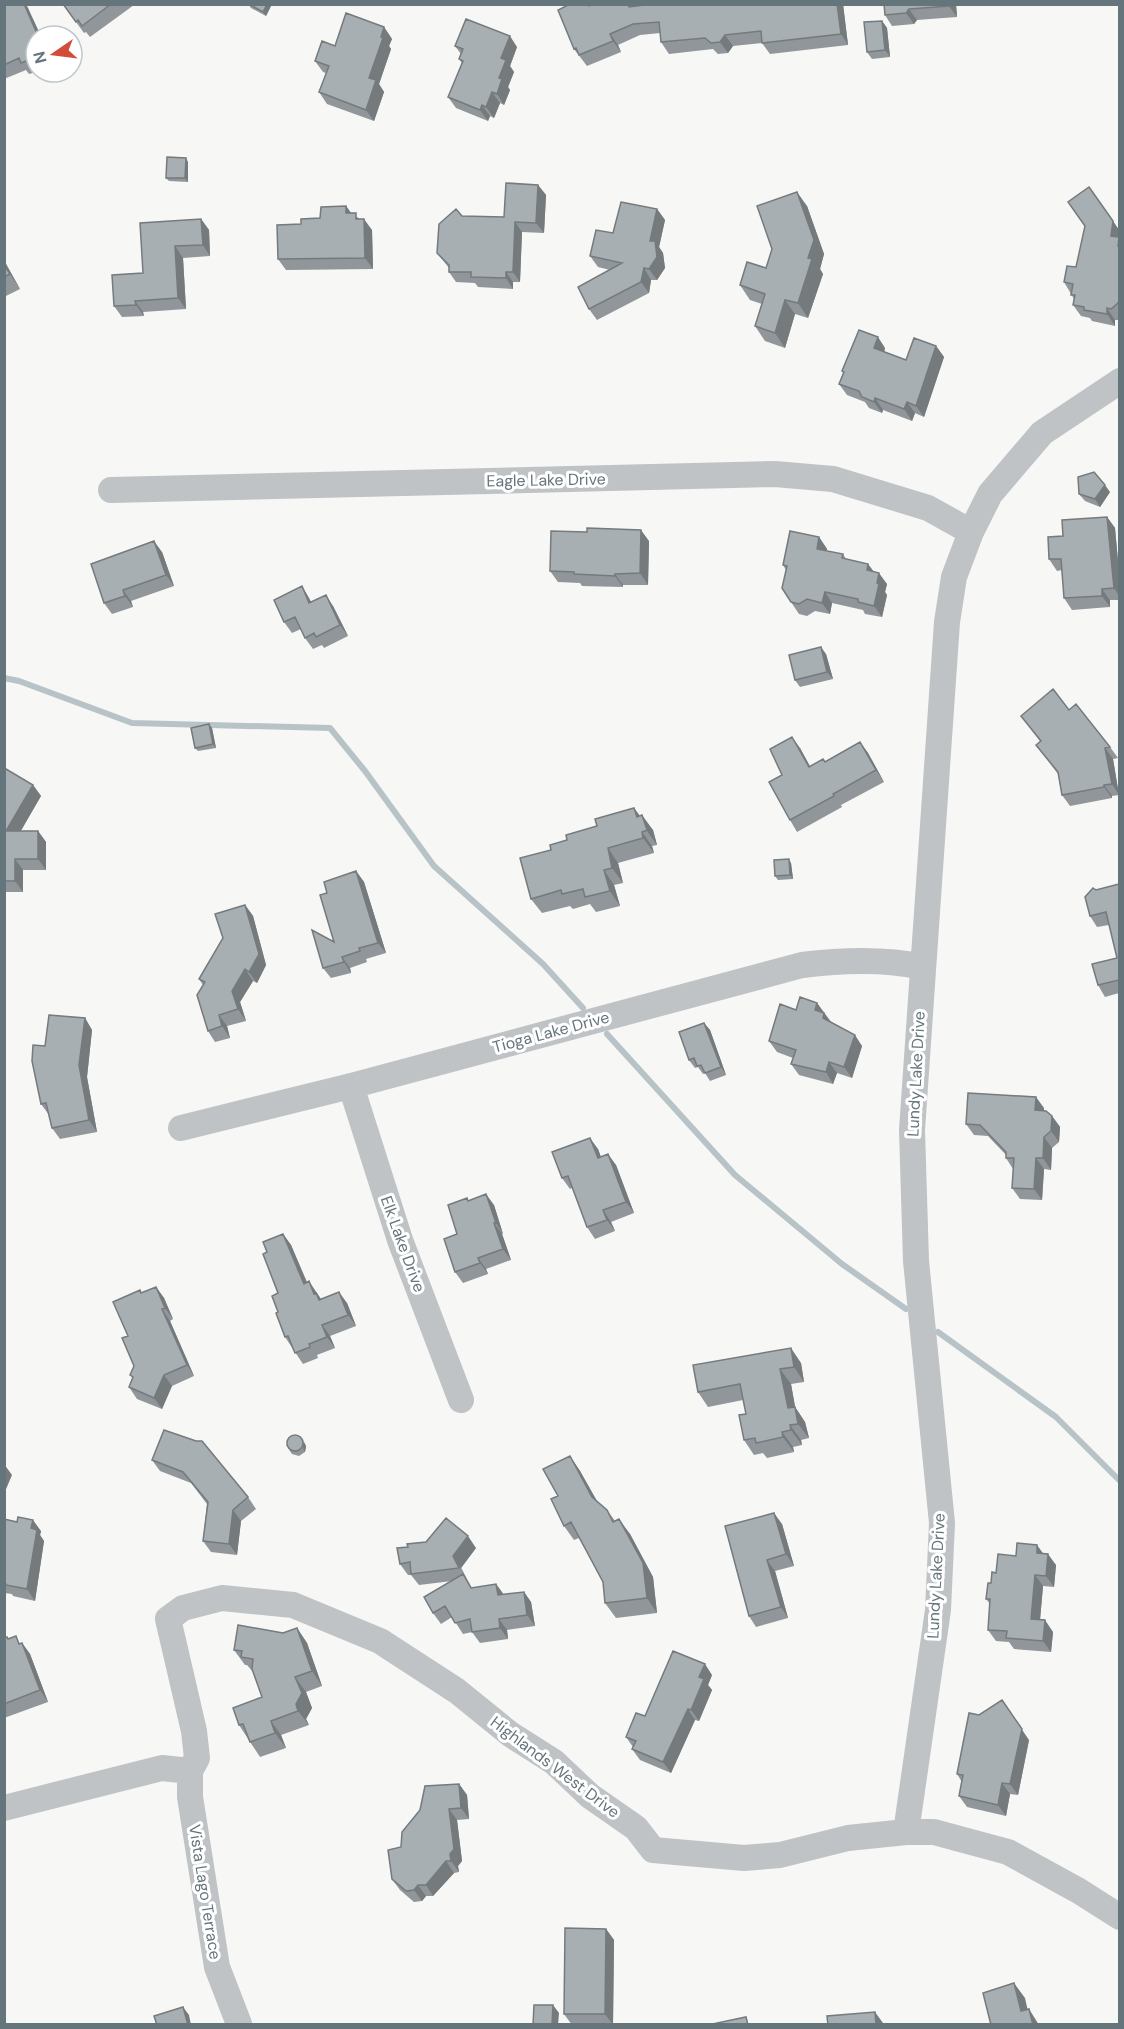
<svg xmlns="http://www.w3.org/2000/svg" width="1124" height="2029" viewBox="0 0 1124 2029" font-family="'DM Sans',sans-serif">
  <rect width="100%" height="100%" fill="#f7f7f5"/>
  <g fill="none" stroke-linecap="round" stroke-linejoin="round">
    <path stroke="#b7c3c6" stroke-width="6" d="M4,678L19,681L132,723L330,728L365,771L434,866L543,964L583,1008
      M607,1034L735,1175L842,1264L906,1309
      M938,1332L1056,1417L1120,1481"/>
    <path stroke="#bfc3c6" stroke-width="26" d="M111,490L775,474L833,479L928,508L971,532
      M351,1086L400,1240L461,1400
      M181,1128L351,1086L802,965C842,960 883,958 923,967
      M4,1808L162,1768L190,1771
      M906,1832L938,1610L942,1523L916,1261L912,1130L947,622L954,577L971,532L990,494L1042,433L1120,381
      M239,2024L217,1967L190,1797V1771L197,1758L194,1731L168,1619L183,1608L222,1598L293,1605L380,1641L457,1691L510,1734L554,1762L590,1796L636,1828L653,1850L744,1858L780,1855L848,1838L906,1832H934L1008,1852L1079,1891L1120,1917"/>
  </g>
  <path fill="#90969a" d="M4,4L28,8L36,36V72L29,74L26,70L4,79Z
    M63,4L134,5L90,37L86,32L84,33Z
    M248,4H272L266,16L251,8Z
    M592,4H631L632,6L843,4L848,45L770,54L762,43L733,46L728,53L718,54L713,49L669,54L661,42L660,33L640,35L618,45L621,52L587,66L574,49L590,5Z
    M884,4H956L957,17L917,20L914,24L892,26L885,15Z
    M882,21L887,28L890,57L872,59L867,52Z
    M384,27L392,39L389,46L391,49L379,84L384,92L374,121L327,104L319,92L326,73L323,72L315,61L335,46Z
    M455,46L517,47L510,66L514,72L508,87L510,90L504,105L500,103L494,118L490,116L488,121L456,108L448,97L462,63L459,59L461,54Z
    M188,162V182L169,181L166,178Z
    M538,185L546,195L544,233L522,232L520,282H513V289L478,287L475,283L456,282L449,272V268L437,253L462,216L504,217Z
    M1089,187L1119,230V320H1115V326L1092,321L1090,318L1081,316L1073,305L1074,299L1064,282L1076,267L1085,226Z
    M346,206L351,213L360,219L372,230L373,269L286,270L278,259L301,224L320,218Z
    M807,206L824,254L820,269L823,274L808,318L795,314L785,348L765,341L755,326L762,304L750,300L740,285L766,268Z
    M657,209L665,220L659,247L663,253L665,268L657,280H651L649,293L597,320L589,309L610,270L598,267L590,256L613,233Z
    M201,219L209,230L210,256L183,258L186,309L143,312L144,316L122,317L114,306Z
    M4,261L20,289L4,297Z
    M936,346L944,357L924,417L915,413L912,421L883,410L882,413L869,408L865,402L847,395L839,384L843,373L842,371L885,348L884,352L906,360Z
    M1110,492L1100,507L1085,501L1079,494Z
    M1107,517L1115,528L1119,572V600H1110V607L1072,610L1064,598L1062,570L1057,571L1049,559L1063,536Z
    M819,537L827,549L826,551L843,554L846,559L868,564L874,572L887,584L885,592L887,595L882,617L865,614L863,610L832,603L830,614L815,611L807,616L799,614L791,602L786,570L783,565Z
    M649,541L648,585H623V587L582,586L580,583L558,582L550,571Z
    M162,552L174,586L131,601L133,607L112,614L104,603Z
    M302,586L311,602L333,606L348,636L324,648L322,645L313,649L305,638L301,629L292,633L284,622Z
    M826,654L833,679L800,687L795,680Z
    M1069,710L1110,747L1118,758L1113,759L1119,795L1112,796V798L1070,806L1062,795L1058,774L1036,745L1040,741L1021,716Z
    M209,724L212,728L216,748L198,751L195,748Z
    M860,742L868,753L884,782L841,805L842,807L797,832L790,820L782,775L800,748L810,767L825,762Z
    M4,771L33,785L41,796L20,831H38L46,842V870H23V892H4Z
    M634,808L640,816L653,830L657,845L652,846L654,853L618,863L623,883L614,885L620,906L596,912L590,904L573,909L570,906L542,913L531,899L551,850L567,840Z
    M791,863L793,879L778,880L775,876Z
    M356,871L364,882L386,953L366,959L367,962L350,968L351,973L331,978L323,968L334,942L327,893Z
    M1119,884V993L1105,997L1098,985L1117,958L1109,925L1097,927L1090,916L1096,890Z
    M245,905L253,916L266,965L257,983L253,981L240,1002L246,1021L227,1026L230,1038L215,1042L208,1031L203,985L199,979Z
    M817,1003L832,1023L862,1046L852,1078L837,1073L833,1084L799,1075L791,1064L793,1058L777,1052L769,1041L796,1010Z
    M85,1018L92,1030L87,1077L97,1132L60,1139L52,1128L49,1115L41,1104L45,1046Z
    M704,1023L710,1030L726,1075L710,1081L705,1073L703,1074L698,1067L695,1068L689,1060Z
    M1044,1108V1110L1052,1116L1060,1127L1059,1142L1052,1148L1051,1170L1044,1169L1042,1200L1020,1199L1012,1188L1013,1169L1006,1158V1155L988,1136L974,1135L966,1124Z
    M598,1149L601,1157L616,1165L634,1213L611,1222L615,1231L595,1239L587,1227L572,1188L570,1189L562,1178Z
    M469,1200L494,1205L503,1234H502L511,1260L486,1269L488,1274L463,1283L455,1272L457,1234Z
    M283,1234L291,1245L307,1282L317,1293L321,1299L347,1303L356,1326L330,1336L335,1348L317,1355L318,1358L303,1364L285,1337L278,1312V1293L267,1252Z
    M156,1287L164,1298L173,1319L170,1321L194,1376L172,1386L162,1409L137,1399L129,1387L133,1378L130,1375L134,1366L128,1336L142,1293Z
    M801,1363L804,1382L791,1384L795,1407L805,1422L809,1438L801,1440L802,1445L793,1447L794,1452L767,1458L763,1453L754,1455L744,1440L746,1414L743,1400L708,1407L698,1392Z
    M300,1436L306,1446L305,1452L299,1456L292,1454L286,1445Z
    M570,1456L580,1471L597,1501L607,1510L615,1521L630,1534L653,1577L657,1613L616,1618L605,1603L603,1582L579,1538L574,1540L564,1526L558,1496Z
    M152,1460L248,1497L256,1509L241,1521L237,1555L211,1552L203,1541L207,1504L191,1483L160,1471Z
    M4,1519L41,1531L40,1535L44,1541L35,1601L13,1596L12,1594L4,1593Z
    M782,1524L794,1566L775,1571L788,1618L756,1627L749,1616L725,1526Z
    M476,1548L461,1568L472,1588L496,1584L504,1595L524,1592L531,1602L535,1626L507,1630L508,1639L480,1643L472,1632L463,1634L452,1617L441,1624L433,1613L452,1581L419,1585L411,1575H408L400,1564Z
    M1044,1554L1056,1565L1054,1587L1043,1586L1040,1620L1053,1632L1051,1652L1014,1649L1009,1642L996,1641L988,1630L990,1604L986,1599L991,1583L996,1573L1016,1556Z
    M297,1628L307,1643L322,1686L306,1692L312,1708L306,1719L309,1725L281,1735L286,1748L260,1757L239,1725L262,1697L253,1672L247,1665H245L234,1650Z
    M4,1638L21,1644L22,1643L30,1654L48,1702L4,1718Z
    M712,1675L708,1685L712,1690L699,1721L695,1720L671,1773L640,1760L632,1749L633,1747L626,1737L645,1716Z
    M1029,1740L1018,1795L1010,1794L1006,1816L967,1807L959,1796L962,1782L957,1774Z
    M459,1784L467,1795L469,1819L457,1820L462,1861L458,1866L459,1872L454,1873L433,1896H426L422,1901L414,1902L400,1890L392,1879L401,1847Z
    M606,1929L614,1940L613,2025H572L564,2014Z"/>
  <path fill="#757a7d" d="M24,4H26L28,8L41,36H38Z
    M267,4H272L266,16L263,12Z
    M837,4H843L848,45L841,34Z
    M949,4H956L957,17L949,6Z
    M909,9L917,20L914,24L906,13Z
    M882,21L887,28L890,57L885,50Z
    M384,27L392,39L389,46L391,49L379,84L384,92L374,121L366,110L369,78Z
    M610,34L618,45L621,52L613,41Z
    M725,35L733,46L728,53L720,42Z
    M510,36L517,47L510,66L514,72L508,87L510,90L504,105L497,94L499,78L501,58Z
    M492,92L500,103L494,118L486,107Z
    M482,105L490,116L488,121L480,110Z
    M186,158L188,162V182L185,178Z
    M538,185L546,195L544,233L536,223Z
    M797,192L807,206L824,254L820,269L823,274L808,318L798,303L808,258Z
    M346,206L354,217L346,213Z
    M657,209L665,220L659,247L663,253L665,268L657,280L649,269L650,241Z
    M201,219L209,230L210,256L203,245Z
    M364,219L372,230L373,269L365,258Z
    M1113,221L1119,230V248L1111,236Z
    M515,222L522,232L520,282L513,272Z
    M175,246L183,258L186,309L178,298Z
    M4,261L5,262L20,289L4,265Z
    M644,268L651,280L649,293L641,282Z
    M506,272L513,282V289L506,278Z
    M785,300L795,314L785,348L775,333Z
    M135,301L143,312L144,316L136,305Z
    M1107,308L1115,320V326L1107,314Z
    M878,337L885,348L882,360L874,348Z
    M936,346L944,357L924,417L916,406Z
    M875,398L883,410L882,413L874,402Z
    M907,402L915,413L912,421L904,409Z
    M1105,485L1110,492L1100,507L1095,499Z
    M1107,517L1115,528L1119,572V596L1114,588Z
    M641,530L649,541L648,585L640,573Z
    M819,537L827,549L825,560L817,549Z
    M154,541L162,552L174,586L166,575Z
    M868,564L876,575L867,570Z
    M879,573L887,584L885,592L887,595L882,617L874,606L877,583Z
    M615,574L623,585V587L615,576Z
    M302,586L309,598L317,614L309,603Z
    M1102,589L1110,600V607L1102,596Z
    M123,590L131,601L133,607L125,596Z
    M825,592L832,603L830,614L822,603Z
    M326,595L333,606L348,636L340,625Z
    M821,647L826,654L833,679L827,672Z
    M209,724L212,728L216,748L213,744Z
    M792,737L800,748L817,779L809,767Z
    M860,742L868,753L884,782L876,770Z
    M1105,748L1113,759L1119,795L1112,784Z
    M33,785L41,796L14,843L6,831Z
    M1104,785L1112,796V798L1104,787Z
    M634,808L644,822L642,815L653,830L657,845L637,817Z
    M38,831L46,842V870L38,859Z
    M642,832L652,846L654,853L643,838Z
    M608,848L618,863L623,883L612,868Z
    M15,859L23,870V892L15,881Z
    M789,859L791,863L793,879L790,875Z
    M604,870L614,885L620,906L610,891Z
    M356,871L364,882L386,953L378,943Z
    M245,905L253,916L266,965L257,983L249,972Z
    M342,957L350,968L351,973L344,962Z
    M245,969L253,981L240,1002L246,1021L238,1009L232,991Z
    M817,1003L832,1024L830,1030L815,1010Z
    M219,1015L227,1026L230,1038L222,1026Z
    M85,1018L92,1030L87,1077L97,1132L89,1120L79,1065Z
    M704,1023L710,1030L726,1075L721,1067Z
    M855,1035L862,1046L852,1078L844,1067Z
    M829,1062L837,1073L833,1084L826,1072Z
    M1036,1097L1044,1108L1043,1121L1035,1110Z
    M1052,1116L1060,1127L1059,1142L1051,1131Z
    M1044,1137L1052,1148L1051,1170L1043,1158Z
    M590,1138L598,1149L605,1169L598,1158Z
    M608,1154L616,1165L634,1213L626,1202Z
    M1036,1158L1044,1169L1042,1200L1034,1189Z
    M486,1194L494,1205L503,1234L496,1223Z
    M603,1210L611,1222L615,1231L607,1220Z
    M494,1223L502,1234L511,1260L503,1249Z
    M283,1234L291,1245L312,1295L304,1284Z
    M478,1258L486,1269L488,1274L480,1263Z
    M309,1281L324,1304L327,1311L314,1294Z
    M156,1287L164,1298L173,1319L165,1308Z
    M339,1292L347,1303L356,1326L348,1315Z
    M162,1309L170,1321L194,1376L187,1365Z
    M322,1325L330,1336L335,1348L327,1337Z
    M791,1348L801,1363L804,1382L794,1367Z
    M780,1369L791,1384L798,1423L788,1408Z
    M164,1375L172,1386L162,1409L154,1398Z
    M795,1407L805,1422L809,1438L798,1424Z
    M790,1425L801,1440L802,1445L791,1430Z
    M782,1432L793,1447L794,1452L783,1437Z
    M304,1442L306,1446L305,1452L303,1448Z
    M570,1456L580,1471L603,1512L592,1497Z
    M4,1464L12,1475L4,1494Z
    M233,1510L241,1521L237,1555L229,1544Z
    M774,1513L782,1524L794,1566L786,1554Z
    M619,1519L630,1534L653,1577L657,1613L647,1598Z
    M33,1520L41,1531L40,1535L44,1541L35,1601L27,1589L31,1528Z
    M468,1536L476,1548L461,1568L467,1579L453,1556Z
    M1037,1545L1045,1556L1037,1553Z
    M1048,1554L1056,1565L1054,1587L1046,1576Z
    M767,1560L775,1571L788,1618L781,1607Z
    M1035,1575L1043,1586L1039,1631L1031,1619Z
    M496,1584L504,1595H498Z
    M524,1592L531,1602L535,1626L527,1615Z
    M499,1619L507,1630L508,1639L500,1628Z
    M1045,1620L1053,1632L1051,1652L1043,1641Z
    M297,1628L307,1643L322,1686L312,1671Z
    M22,1643L30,1654L48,1702L40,1690Z
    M705,1664L712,1675L708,1685L712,1690L699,1721L691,1710L699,1677Z
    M295,1677L306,1692L312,1708L306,1719L309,1725L298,1711L296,1704Z
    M1002,1700L1029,1740L1018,1795L1010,1784Z
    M688,1709L695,1720L671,1773L663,1762Z
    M271,1721L281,1735L286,1748L275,1733Z
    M1002,1783L1010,1794L1006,1816L998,1805Z
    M459,1784L467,1795L469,1819L461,1808Z
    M449,1809L457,1820L462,1861L458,1866L459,1872L451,1861L450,1854Z
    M446,1861L454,1873L433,1896L426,1885Z
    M418,1885L426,1896L422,1901L414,1890Z
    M606,1929L614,1940L613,2025L605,2014Z
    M1014,1983L1025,1998L1031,2025L1021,2011Z
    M553,2005L559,2013L558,2025H552Z
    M183,2007L189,2015L191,2025H188Z
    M1029,2009L1039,2025H1033Z
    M875,2012L883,2023V2025H876Z"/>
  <path fill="#a7afb3" stroke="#757a7d" stroke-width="1.5" d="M4,4H24L38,36H36V57L21,63L19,58L4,65Z
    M63,4H111L82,26L78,20L76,22Z
    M249,4H267L263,12Z
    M570,4H588L589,6L592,4H628L629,7L652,4H837L841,34L762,43L761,31L725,35L720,42L711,43L705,38L661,42L659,22L633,24L610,34L613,41L579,55L576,48L574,49L558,10Z
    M884,4H949V6L909,9L906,13L885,15Z
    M346,13L384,27L381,37L383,38L369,78L376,80L366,110L319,92L329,66L315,61L322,41L335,46Z
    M466,19L510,36L501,58L506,60L499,78L502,79L497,94L492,92L486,107L482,105L480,110L448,97L463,61L459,59L463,49L455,46Z
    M882,21L885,50L867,52L864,22Z
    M167,157L186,158L185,178H166Z
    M506,183L538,185L536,223L515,222L513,272H506V278L471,277V272H449V265L437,253L439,224L456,209L462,216L504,217Z
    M1089,187L1113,221L1111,236L1119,237L1118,246H1119V300L1118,303L1111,309L1107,308V314L1084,310V307L1073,305L1075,295H1071L1073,284L1064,282L1067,266L1076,267L1085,226L1068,202Z
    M797,192L814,240L808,258L812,259L798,303L785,300L775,333L755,326L765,294L740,285L747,262L766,268L772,249L757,206Z
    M621,202L657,209L650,241H655L657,257L649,269L644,268L641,282L589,309L578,287L622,263L590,256L596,230L613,233Z
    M346,206V213H356V219H364L365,258L278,259L277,225L301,224V219L320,218L321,207Z
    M201,219L203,245L175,246L178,298L135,301L136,305L114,306L112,275L143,273L140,223Z
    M4,265L10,274L4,277Z
    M859,330L878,337L874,348L906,360L914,338L936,346L916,406L907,402L904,409L875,398L874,402L862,397L859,391L839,384L844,372L842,371Z
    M1094,472L1105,485L1095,499L1079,494L1078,477Z
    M1107,517L1114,588L1102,589V596L1064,598L1061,559H1049L1048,537L1063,536L1062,520Z
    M587,528L641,530L640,573L615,574V576L574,574V572L550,571L551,531L587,532Z
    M790,531L819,537L817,549L843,554L842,558L868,564L867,570L879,573L877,583L879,584L874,606L858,602V599L825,592L822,603L807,599L799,604L791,602L782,588L787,566L783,565Z
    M154,541L166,575L123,590L125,596L104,603L91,564Z
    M302,586L309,603L326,595L340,625L316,637L314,633L305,638L295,617L284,622L274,600Z
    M821,647L827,672L795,680L789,655Z
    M1053,689L1069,710L1076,704L1110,747L1105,748L1112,784L1104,785V787L1062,795L1058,772L1036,745L1041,741L1021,716Z
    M209,724L213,744L195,748L191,728Z
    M792,737L809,767L823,759L825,762L860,742L876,770L833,794L834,796L790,820L769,782L782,775L770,749Z
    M6,769L33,785L6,831H38V859H15V881H4V771Z
    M634,808L637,817L642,815L647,830L642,832L643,838L608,848L612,868L604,870L610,891L585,897L583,889L562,894L561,890L531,899L520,858L551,850L550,845L567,840L566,835L597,826L595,819Z
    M789,859L790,875L775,876L774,860Z
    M356,871L378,943L359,948L360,951L342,957L344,962L323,968L312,930L334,942L320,895L327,893L324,882Z
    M1119,884V980L1098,985L1092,964L1117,958L1106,912L1090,916L1085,897L1093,888L1096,890Z
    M245,905L259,954L249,972L245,969L232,991L238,1009L219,1015L222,1026L208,1031L197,995L205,982L199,979L223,938L215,914Z
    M800,997L817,1003L815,1010L824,1013L823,1018L855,1035L844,1067L829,1062L826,1072L791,1064L796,1050L769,1041L780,1004L796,1010Z
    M49,1015L85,1018L79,1065L89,1120L52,1128L46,1103L41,1104L32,1061L33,1045L45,1046Z
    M704,1023L721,1067L705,1073L701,1065L697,1066L694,1058L689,1060L679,1032Z
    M968,1093L1036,1097L1035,1110L1046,1111L1052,1116L1051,1131L1044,1137L1043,1158H1036L1034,1189L1012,1188L1014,1158H1006V1152L980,1125L966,1124Z
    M590,1138L598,1158L608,1154L626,1202L603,1210L607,1220L587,1227L568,1176L562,1178L552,1152Z
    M486,1194L496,1223H494L503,1249L478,1258L480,1263L455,1272L444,1239L457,1234L448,1205L467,1198L468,1201Z
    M283,1234L304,1284L309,1281L314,1294L316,1293L319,1300L339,1292L348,1315L322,1325L327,1337L309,1344L310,1347L295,1353L288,1336L285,1337L276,1313L278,1312L272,1296L278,1293L263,1254L267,1252L263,1242Z
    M156,1287L165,1308L162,1309L187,1365L164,1375L154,1398L129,1387L133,1377L130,1375L134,1366L122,1338L128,1336L113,1302L140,1290L141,1293Z
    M791,1348L794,1367L780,1369L788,1408L795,1407L798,1424L790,1425L791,1430L782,1432L783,1437L756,1443L755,1438L744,1440L739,1415L746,1414L740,1384L698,1392L693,1365Z
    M164,1430L196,1441H202L248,1497L233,1510L229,1544L203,1541L208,1502L183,1472L152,1460Z
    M287 1443a8 8 0 1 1 16 0a8 8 0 1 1-16 0Z
    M570,1456L592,1497L607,1510L613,1522L619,1519L643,1563L647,1598L605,1603L603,1582L571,1522L564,1526L551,1499L558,1496L543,1469Z
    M774,1513L786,1554L767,1560L781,1607L749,1616L725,1526Z
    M18,1517L33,1520L31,1528L37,1530L27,1589L6,1585V1584L4,1583V1519L17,1522Z
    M446,1518L468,1536L453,1556L459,1568L411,1574L410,1562L400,1564L397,1548L408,1547L407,1544L426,1542Z
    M1017,1543L1037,1545V1553L1048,1554L1046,1576L1035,1575L1031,1619L1045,1620L1043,1641L1006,1638L1007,1631L988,1630L990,1599H986L988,1583H991L992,1572L996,1573L998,1554L1016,1556Z
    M463,1574L471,1588L496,1584L498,1595L524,1592L527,1615L499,1619L500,1628L472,1632L470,1619L455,1623L445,1606L433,1613L424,1597Z
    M238,1625L283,1633L297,1628L312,1671L295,1677L302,1693L296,1704L298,1711L271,1721L275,1733L250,1742L243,1724L239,1725L233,1708L262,1697L252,1669L253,1659L241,1657L242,1651L234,1650Z
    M16,1636L19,1644L22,1643L40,1690L4,1704V1638L7,1637L8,1639Z
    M673,1651L705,1664L699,1677L704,1679L691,1710L688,1709L663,1762L632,1749L636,1741L626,1737L636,1713L645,1716Z
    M1002,1700L1022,1729L1010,1784L1002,1783L998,1805L959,1796L963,1775L957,1774L969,1713L979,1715Z
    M459,1784L461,1808L449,1809L454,1849L450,1854L451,1861H446L426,1885H418L414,1890L406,1891L392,1879L388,1850L401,1847L402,1832L420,1810L425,1786Z
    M565,1928L606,1929L605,2014H564Z
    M1014,1983L1021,2011L1029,2009L1033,2025H991L983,1993Z
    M534,2005H553L552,2025H533Z
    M183,2007L188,2025H157L154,2016Z
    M875,2012L876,2025H828L827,2016Z
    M746,2017L748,2025H712V2024Z"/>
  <g text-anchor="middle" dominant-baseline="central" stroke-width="6" stroke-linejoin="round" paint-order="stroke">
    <g font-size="16" fill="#65757c" stroke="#fff">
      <text transform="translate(546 480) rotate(-1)">Eagle Lake Drive</text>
      <text transform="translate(551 1032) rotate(-15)">Tioga Lake Drive</text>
      <text transform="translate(916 1074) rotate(-87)">Lundy Lake Drive</text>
      <text transform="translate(403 1244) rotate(70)">Elk Lake Drive</text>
      <text transform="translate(936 1576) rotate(-87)">Lundy Lake Drive</text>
      <text transform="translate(555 1767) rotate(37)">Highlands West Drive</text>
      <text transform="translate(205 1892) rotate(81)">Vista Lago Terrace</text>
    </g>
  </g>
  <rect width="1124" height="2029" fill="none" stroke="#65757c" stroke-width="12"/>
  <g transform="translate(54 54) rotate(256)"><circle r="28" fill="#ffffff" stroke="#c1c8cb" stroke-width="1.5"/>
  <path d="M0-4.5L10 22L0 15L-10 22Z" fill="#d24c3a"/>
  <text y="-9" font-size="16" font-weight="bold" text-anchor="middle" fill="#65757c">N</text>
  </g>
</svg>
